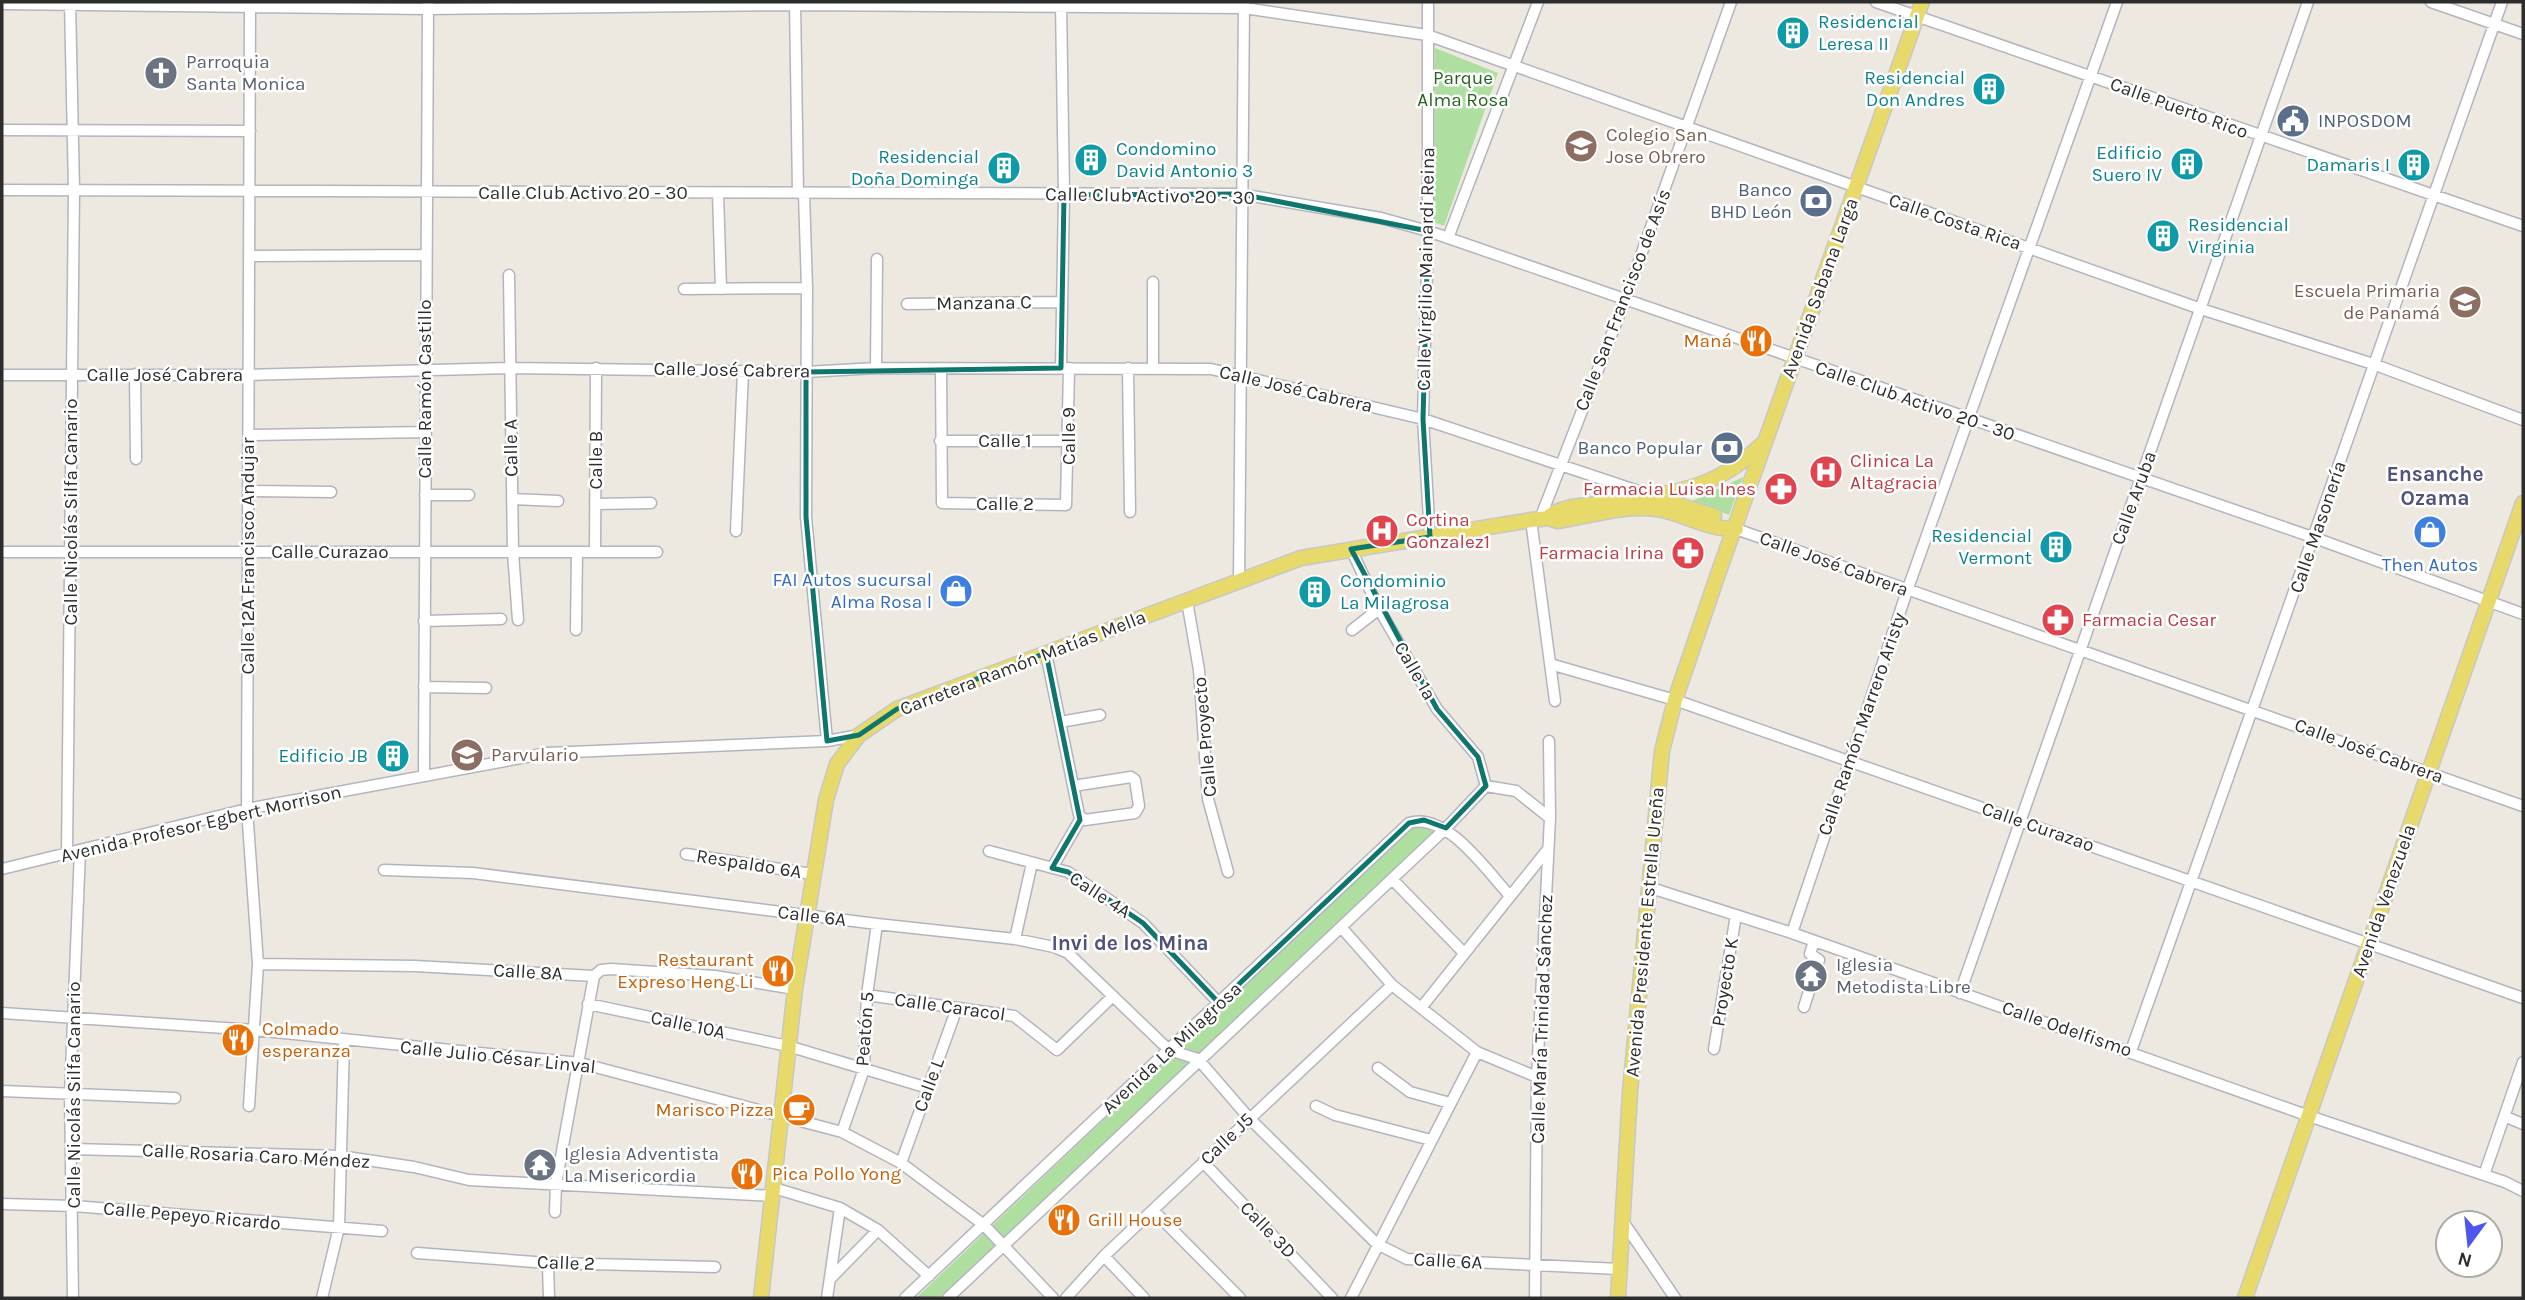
<svg xmlns="http://www.w3.org/2000/svg" width="2525" height="1300" viewBox="0 0 2525 1300" font-family="Karla,sans-serif">
  <rect width="100%" height="100%" fill="#ede9e0"/>
  <path fill="#aedfa1" d="M1435,48L1498,73L1444,226L1434,222Z
    M1743,477L1729,515L1692,501Z
    M1424,826L1434,832L939,1298H916L1412,827Z"/>
  <g fill="none" stroke-linecap="round" stroke-linejoin="round">
    <defs>
      <path id="minor" d="M795,2L798,193
        M1428,2V231L1423,419L1430,537
        M1876,2L2523,226
        M2431,2L2523,34
        M1061,3L1064,195L1061,368
        M2,4L428,9L795,5L1244,8L1427,35L2201,309L2373,364L2523,420
        M2,130L250,131
        M2,190L1240,194L1381,218L1428,231L2315,538L2523,614
        M718,193L721,289
        M804,193L807,288L806,517L827,741
        M1448,238L1538,2
        M249,256L425,255
        M509,275L513,553L518,620
        M684,289L807,288
        M907,304L1062,302
        M876,368L877,259
        M941,368L942,503L1066,505L1069,368
        M1128,368L1130,512
        M1153,368V282
        M135,374L136,459
        M2,375H249L510,368L806,372L876,368L1211,369L1423,419L1650,495
        M249,435L425,432
        M940,441H1069
        M249,491L331,492
        M425,495H469
        M512,499L558,501
        M595,504L651,503
        M1540,519L1625,300L1731,2
        M1531,520L1555,701
        M1736,529L2523,806
        M736,531L743,371
        M1351,549L1379,609L1437,709L1478,757L1486,786
        M2,552H657
        M595,552L596,368
        M1239,582L1244,2
        M1187,601L1199,670L1208,799L1228,872
        M424,621L501,619
        M576,630L577,552
        M1352,630L1379,609
        M1046,653L1079,815L1085,820L1135,813L1139,806L1135,780L1131,777L1073,786
        M1550,664L1675,700L2523,998
        M424,687L486,688
        M1060,722L1100,715
        M424,775L428,5
        M1486,786L1516,791L1550,818
        M989,851L1068,872L1143,923L1219,1003
        M67,854L74,190L70,2
        M686,854L812,874
        M1052,868L1081,818
        M2,869L247,809L548,753L827,741L859,735
        M384,870L473,873L877,924L1015,939L1054,947L1068,953L1169,1050L1198,1059L1249,1118L1377,1244L1407,1259L1619,1269
        M1392,879L1463,952
        M1648,887L1792,933L2309,1116L2505,1182L2523,1191
        M1341,927L1392,985L1477,1052L1537,1077
        M1792,933L1907,591L2117,2
        M1015,939L1032,863
        M258,964L415,966L594,976L601,970L611,969L715,976L795,989
        M1960,993L2308,2
        M867,995L1014,1016L1057,1050L1113,996
        M588,1004L788,1046L928,1088
        M1804,1007L1819,960L1810,954L1814,941
        M1421,1008L1548,849
        M2,1013L254,1030L580,1063L842,1132L901,1163L984,1225L1053,1298
        M1714,1049L1736,915
        M2131,1051C2256,702 2378,351 2502,2
        M1378,1068L1410,1092L1450,1103
        M2,1091L175,1098
        M249,1106L258,964L247,809L250,5
        M1316,1106L1335,1115L1431,1140
        M2506,1117L2523,1124
        M842,1132L864,1069L867,995L877,924
        M72,1149L340,1156L414,1167L469,1180L774,1196
        M1203,1162L1332,1298
        M901,1163L957,1008
        M2484,1175L2523,1062
        M774,1188L840,1208L878,1230L929,1276
        M2,1204L74,1206L382,1231
        M1153,1210L1240,1298
        M555,1212L556,1184L594,976
        M1622,1220L1675,1298
        M417,1253L548,1263L715,1267
        M1104,1256L1144,1298
        M548,1263L549,1298
        M831,1278L878,1230
        M73,1298L70,1094L80,851
        M322,1298L339,1227L344,1041
        M827,1298L840,1208
        M905,1298L1409,823C1446,811 1487,871 1510,896
        M948,1298L1446,828L1486,786
        M1066,1298L1104,1256L1392,985
        M1351,1298L1477,1052
        M1535,1298L1537,1077L1550,818L1549,741"/>
      <path id="major" d="M1653,497L1714,516
        M1550,516C1562,506 1583,506 1597,504C1664,493 1710,495 1761,445
        M761,1298L795,989L826,800L837,764L859,735L897,709L1301,558L1531,520L1548,518L1558,521C1590,516 1629,503 1662,510C1686,515 1710,530 1736,529
        M1618,1298L1630,1092L1662,751L1675,700L1718,574L1922,2
        M2245,1298L2523,503"/>
    </defs>
    <use href="#minor" stroke="#b4b4bf" stroke-width="13"/>
    <use href="#major" stroke="#c8c8c8" stroke-width="17"/>
    <use href="#minor" stroke="#fff" stroke-width="10"/>
    <use href="#major" stroke="#e7da6b" stroke-width="14"/>
  </g>
  <path fill="none" stroke="#0f766e" stroke-width="5" stroke-linejoin="round" d="M1240,194L1428,231L1423,419L1430,537L1351,549L1437,709L1478,757L1486,786L1446,828L1424,820L1409,823L1219,1003L1143,923L1068,872L1052,868L1080,820L1046,653L897,709L859,735L827,741L806,517V372L1061,368L1064,195Z"/>
  <defs>
    <symbol id="building-disc" viewBox="-11 -11 22 22"><circle r="9.5" fill="#0f9aa8" stroke="#fff"/><path d="M-4-6H4V6H1V3H-1V6H-4ZM-2.5-4.3h1.7v1.8h-1.7ZM.8-4.3h1.7v1.8H.8ZM-2.5-1h1.7V.8h-1.7ZM.8-1h1.7V.8H.8Z" fill="#fff"/></symbol>
    <symbol id="church-disc" viewBox="-11 -11 22 22"><circle r="9.5" fill="#6b7280" stroke="#fff"/><path d="M-1.2-6h2.4v3.5h3.3v2.4h-3.3V6h-2.4V-.1h-3.3v-2.4h3.3Z" fill="#fff"/></symbol>
    <symbol id="civic-disc" viewBox="-11 -11 22 22"><circle r="9.5" fill="#5c6f8a" stroke="#fff"/><path d="M-.6-6.5H3V-4.5H.6V-3L4-1V1h2V6H-6V1h2V-1L-.6-3ZM-1.2 2.5V6h2.4V2.5Z" fill="#fff"/></symbol>
    <symbol id="school-disc" viewBox="-11 -11 22 22"><circle r="9.5" fill="#8d6e63" stroke="#fff"/><path d="M0-5L7-2L0 1L-7-2ZM-4 1L0 2.5L4 1V4Q0 6-4 4Z" fill="#fff"/></symbol>
    <symbol id="bank-disc" viewBox="-11 -11 22 22"><circle r="9.5" fill="#5c6f8a" stroke="#fff"/><path d="M-6-4H6V4H-6ZM0-2.3a2.3 2.3 0 1 0 0 4.6a2.3 2.3 0 1 0 0-4.6Z" fill="#fff"/></symbol>
    <symbol id="restaurant-disc" viewBox="-11 -11 22 22"><circle r="9.5" fill="#e8710a" stroke="#fff"/><path d="M-5-6h1v4h1v-4h1v4h1v-4h1v5L-1.5 .5V6h-2V.5L-5-1ZM5-6V6H3V1.5H1.5Q1.5-4 5-6Z" fill="#fff"/></symbol>
    <symbol id="hospital-disc" viewBox="-11 -11 22 22"><circle r="9.5" fill="#e0444e" stroke="#fff"/><path d="M-5-5h3v3.5h4V-5h3V5h-3V1.5h-4V5h-3Z" fill="#fff"/></symbol>
    <symbol id="pharmacy-disc" viewBox="-11 -11 22 22"><circle r="9.5" fill="#e0444e" stroke="#fff"/><path d="M-2-6h4v4h4v4h-4v4h-4v-4h-4v-4h4Z" fill="#fff"/></symbol>
    <symbol id="shop-disc" viewBox="-11 -11 22 22"><circle r="9.5" fill="#3f7fe0" stroke="#fff"/><path d="M-5-2.5h2.3a2.7 3.5 0 0 1 5.4 0H5L5.5 6h-11ZM-1.5-2.5h3a1.5 2.3 0 0 0-3 0Z" fill="#fff"/></symbol>
    <symbol id="temple-disc" viewBox="-11 -11 22 22"><circle r="9.5" fill="#6b7280" stroke="#fff"/><path d="M0-6L5-2H3V0L6.5 2.5H4V6H1.5V3h-3V6H-4V2.5H-6.5L-3 0V-2H-5Z" fill="#fff"/></symbol>
    <symbol id="cafe-disc" viewBox="-11 -11 22 22"><circle r="9.5" fill="#e8710a" stroke="#fff"/><path d="M-5.5-4.5H6V0H3Q3 3.5 0 3.5H-2.5Q-5.5 3.5-5.5 0ZM3-3.2v2h1.7v-2ZM-6 4.5H4V6H-6Z" fill="#fff"/></symbol>
  </defs>
  <g fill-rule="evenodd">
    <use href="#building-disc" x="1774" y="14" width="38" height="38"/>
    <use href="#church-disc" x="142" y="54" width="38" height="38"/>
    <use href="#building-disc" x="1970" y="70" width="38" height="38"/>
    <use href="#civic-disc" x="2274" y="102" width="38" height="38"/>
    <use href="#school-disc" x="1562" y="127" width="38" height="38"/>
    <use href="#building-disc" x="1072" y="141" width="38" height="38"/>
    <use href="#building-disc" x="2168" y="145" width="38" height="38"/>
    <use href="#building-disc" x="2395" y="146" width="38" height="38"/>
    <use href="#building-disc" x="985" y="149" width="38" height="38"/>
    <use href="#bank-disc" x="1797" y="182" width="38" height="38"/>
    <use href="#building-disc" x="2144" y="217" width="38" height="38"/>
    <use href="#school-disc" x="2446" y="283" width="38" height="38"/>
    <use href="#restaurant-disc" x="1737" y="322" width="38" height="38"/>
    <use href="#bank-disc" x="1708" y="429" width="38" height="38"/>
    <use href="#hospital-disc" x="1807" y="453" width="38" height="38"/>
    <use href="#pharmacy-disc" x="1762" y="470" width="38" height="38"/>
    <use href="#hospital-disc" x="1363" y="512" width="38" height="38"/>
    <use href="#shop-disc" x="2411" y="513" width="38" height="38"/>
    <use href="#building-disc" x="2037" y="528" width="38" height="38"/>
    <use href="#pharmacy-disc" x="1669" y="534" width="38" height="38"/>
    <use href="#shop-disc" x="937" y="572" width="38" height="38"/>
    <use href="#building-disc" x="1296" y="573" width="38" height="38"/>
    <use href="#pharmacy-disc" x="2039" y="601" width="38" height="38"/>
    <use href="#school-disc" x="448" y="736" width="38" height="38"/>
    <use href="#building-disc" x="374" y="737" width="38" height="38"/>
    <use href="#restaurant-disc" x="759" y="952" width="38" height="38"/>
    <use href="#temple-disc" x="1792" y="957" width="38" height="38"/>
    <use href="#restaurant-disc" x="219" y="1021" width="38" height="38"/>
    <use href="#cafe-disc" x="780" y="1091" width="38" height="38"/>
    <use href="#temple-disc" x="521" y="1146" width="38" height="38"/>
    <use href="#restaurant-disc" x="728" y="1155" width="38" height="38"/>
    <use href="#restaurant-disc" x="1045" y="1201" width="38" height="38"/>
  </g>
  <g text-anchor="middle" dominant-baseline="central" stroke-width="5" stroke-linejoin="round" paint-order="stroke">
    <g font-size="19" fill="#0d838f" stroke="#fff" text-anchor="end">
      <text x="1818" y="22" text-anchor="start">Residencial<tspan x="1818" dy="22">Leresa II</tspan></text>
      <text x="1965" y="78">Residencial<tspan x="1965" dy="22">Don Andres</tspan></text>
      <text x="1116" y="149" text-anchor="start">Condomino<tspan x="1116" dy="22">David Antonio 3</tspan></text>
      <text x="2162" y="153">Edificio<tspan x="2162" dy="22">Suero IV</tspan></text>
      <text x="979" y="157">Residencial<tspan x="979" dy="22">Doña Dominga</tspan></text>
      <text x="2390" y="165">Damaris I</text>
      <text x="2188" y="225" text-anchor="start">Residencial<tspan x="2188" dy="22">Virginia</tspan></text>
      <text x="2032" y="536">Residencial<tspan x="2032" dy="22">Vermont</tspan></text>
      <text x="1340" y="581" text-anchor="start">Condominio<tspan x="1340" dy="22">La Milagrosa</tspan></text>
      <text x="368" y="756">Edificio JB</text>
    </g>
    <g font-size="19" fill="#5b616d" stroke="#fff" text-anchor="start">
      <text x="186" y="62">Parroquia<tspan x="186" dy="22">Santa Monica</tspan></text>
      <text x="1836" y="965">Iglesia<tspan x="1836" dy="22">Metodista Libre</tspan></text>
      <text x="564" y="1154">Iglesia Adventista<tspan x="564" dy="22">La Misericordia</tspan></text>
    </g>
    <g font-size="19" fill="#266620" stroke="#fff">
      <text x="1463" y="78">Parque<tspan x="1463" dy="22">Alma Rosa</tspan></text>
    </g>
    <g font-size="19" fill="#2d2d2d" stroke="#fff">
      <text transform="translate(2179 108) rotate(20)">Calle Puerto Rico</text>
      <text x="583" y="193">Calle Club Activo 20 - 30</text>
      <text transform="translate(1150 196) rotate(1)">Calle Club Activo 20 - 30</text>
      <text transform="translate(1955 222) rotate(19)">Calle Costa Rica</text>
      <text transform="translate(1426 269) rotate(-89)">Calle Virgilio Mainardi Reina</text>
      <text transform="translate(1820 288) rotate(-70)">Avenida Sabana Larga</text>
      <text transform="translate(1623 300) rotate(-69)">Calle San Francisco de Asís</text>
      <text transform="translate(984 303) rotate(-1)">Manzana C</text>
      <text transform="translate(732 370) rotate(1)">Calle José Cabrera</text>
      <text x="165" y="375">Calle José Cabrera</text>
      <text transform="translate(425 389) rotate(-90)">Calle Ramón Castillo</text>
      <text transform="translate(1296 389) rotate(13)">Calle José Cabrera</text>
      <text transform="translate(1915 401) rotate(19)">Calle Club Activo 20 - 30</text>
      <text transform="translate(1069 436) rotate(-90)">Calle 9</text>
      <text x="1005" y="441">Calle 1</text>
      <text transform="translate(511 448) rotate(-91)">Calle A</text>
      <text transform="translate(596 460) rotate(-90)">Calle B</text>
      <text transform="translate(2134 498) rotate(-70)">Calle Aruba</text>
      <text x="1005" y="504">Calle 2</text>
      <text transform="translate(71 512) rotate(-90)">Calle Nicolás Silfa Canario</text>
      <text transform="translate(2318 527) rotate(-71)">Calle Masonería</text>
      <text x="330" y="552">Calle Curazao</text>
      <text transform="translate(248 556) rotate(-90)">Calle 12A Francisco Andujar</text>
      <text transform="translate(1834 564) rotate(20)">Calle José Cabrera</text>
      <text transform="translate(1023 663) rotate(-21)">Carretera Ramón Matías Mella</text>
      <text transform="translate(1415 671) rotate(60)">Calle 1a</text>
      <text transform="translate(1862 724) rotate(-71)">Calle Ramón Marrero Aristy</text>
      <text transform="translate(1205 737) rotate(-95)">Calle Proyecto</text>
      <text transform="translate(2369 751) rotate(20)">Calle José Cabrera</text>
      <text transform="translate(201 824) rotate(-13)">Avenida Profesor Egbert Morrison</text>
      <text transform="translate(2038 827) rotate(19)">Calle Curazao</text>
      <text transform="translate(749 864) rotate(9)">Respaldo 6A</text>
      <text transform="translate(1100 895) rotate(33)">Calle 4A</text>
      <text transform="translate(2384 901) rotate(-71)">Avenida Venezuela</text>
      <text transform="translate(812 916) rotate(7)">Calle 6A</text>
      <text transform="translate(1645 932) rotate(-85)">Avenida Presidente Estrella Ureña</text>
      <text transform="translate(528 972) rotate(3)">Calle 8A</text>
      <text transform="translate(1725 982) rotate(-81)">Proyecto K</text>
      <text transform="translate(950 1007) rotate(8)">Calle Caracol</text>
      <text transform="translate(1542 1019) rotate(-88)">Calle María Trinidad Sánchez</text>
      <text transform="translate(688 1025) rotate(12)">Calle 10A</text>
      <text transform="translate(865 1029) rotate(-86)">Peatón 5</text>
      <text transform="translate(2067 1029) rotate(19)">Calle Odelfismo</text>
      <text transform="translate(1172 1048) rotate(-43)">Avenida La Milagrosa</text>
      <text transform="translate(498 1057) rotate(6)">Calle Julio César Linval</text>
      <text transform="translate(929 1085) rotate(-70)">Calle L</text>
      <text transform="translate(74 1095) rotate(-90)">Calle Nicolás Silfa Canario</text>
      <text transform="translate(1227 1139) rotate(-44)">Calle J5</text>
      <text transform="translate(256 1156) rotate(3)">Calle Rosaria Caro Méndez</text>
      <text transform="translate(192 1216) rotate(5)">Calle Pepeyo Ricardo</text>
      <text transform="translate(1268 1230) rotate(46)">Calle 3D</text>
      <text transform="translate(1448 1261) rotate(3)">Calle 6A</text>
      <text transform="translate(566 1263) rotate(2)">Calle 2</text>
    </g>
    <g font-size="19" fill="#4e5e75" stroke="#fff" text-anchor="end">
      <text x="2318" y="121" text-anchor="start">INPOSDOM</text>
      <text x="1792" y="190">Banco<tspan x="1792" dy="22">BHD León</tspan></text>
      <text x="1702" y="448">Banco Popular</text>
    </g>
    <g font-size="19" fill="#785e54" stroke="#fff" text-anchor="start">
      <text x="1606" y="135">Colegio San<tspan x="1606" dy="22">Jose Obrero</tspan></text>
      <text x="2440" y="291" text-anchor="end">Escuela Primaria<tspan x="2440" dy="22">de Panamá</tspan></text>
      <text x="491" y="755">Parvulario</text>
    </g>
    <g font-size="19" fill="#c56008" stroke="#fff" text-anchor="end">
      <text x="1732" y="341">Maná</text>
      <text x="754" y="960">Restaurant<tspan x="754" dy="22">Expreso Heng Li</tspan></text>
      <text x="262" y="1029" text-anchor="start">Colmado<tspan x="262" dy="22">esperanza</tspan></text>
      <text x="774" y="1110">Marisco Pizza</text>
      <text x="772" y="1174" text-anchor="start">Pica Pollo Yong</text>
      <text x="1088" y="1220" text-anchor="start">Grill House</text>
    </g>
    <g font-size="19" fill="#be3a42" stroke="#fff" text-anchor="start">
      <text x="1850" y="461">Clinica La<tspan x="1850" dy="22">Altagracia</tspan></text>
      <text x="1756" y="489" text-anchor="end">Farmacia Luisa Ines</text>
      <text x="1406" y="520">Cortina<tspan x="1406" dy="22">Gonzalez1</tspan></text>
      <text x="1664" y="553" text-anchor="end">Farmacia Irina</text>
      <text x="2082" y="620">Farmacia Cesar</text>
    </g>
    <g font-size="19" fill="#366cbe" stroke="#fff">
      <text x="2430" y="565">Then Autos</text>
      <text x="932" y="580" text-anchor="end">FAI Autos sucursal<tspan x="932" dy="22">Alma Rosa I</tspan></text>
    </g>
    <g font-size="21" font-weight="bold" fill="#50527b" stroke="#fff">
      <text x="2435" y="474">Ensanche<tspan x="2435" dy="24">Ozama</tspan></text>
      <text x="1130" y="943">Invi de los Mina</text>
    </g>
  </g>
  <rect width="2525" height="1300" fill="none" stroke="#2d2d2d" stroke-width="7"/>
  <g transform="translate(2469 1244) rotate(195)"><circle r="33" fill="#ffffff" stroke="#ababab" stroke-width="2"/>
  <path d="M0-5L12 26L0 18L-12 26Z" fill="#4d56ed"/>
  <text y="-10" font-size="19" font-weight="bold" text-anchor="middle" fill="#2d2d2d">N</text>
  </g>
</svg>
